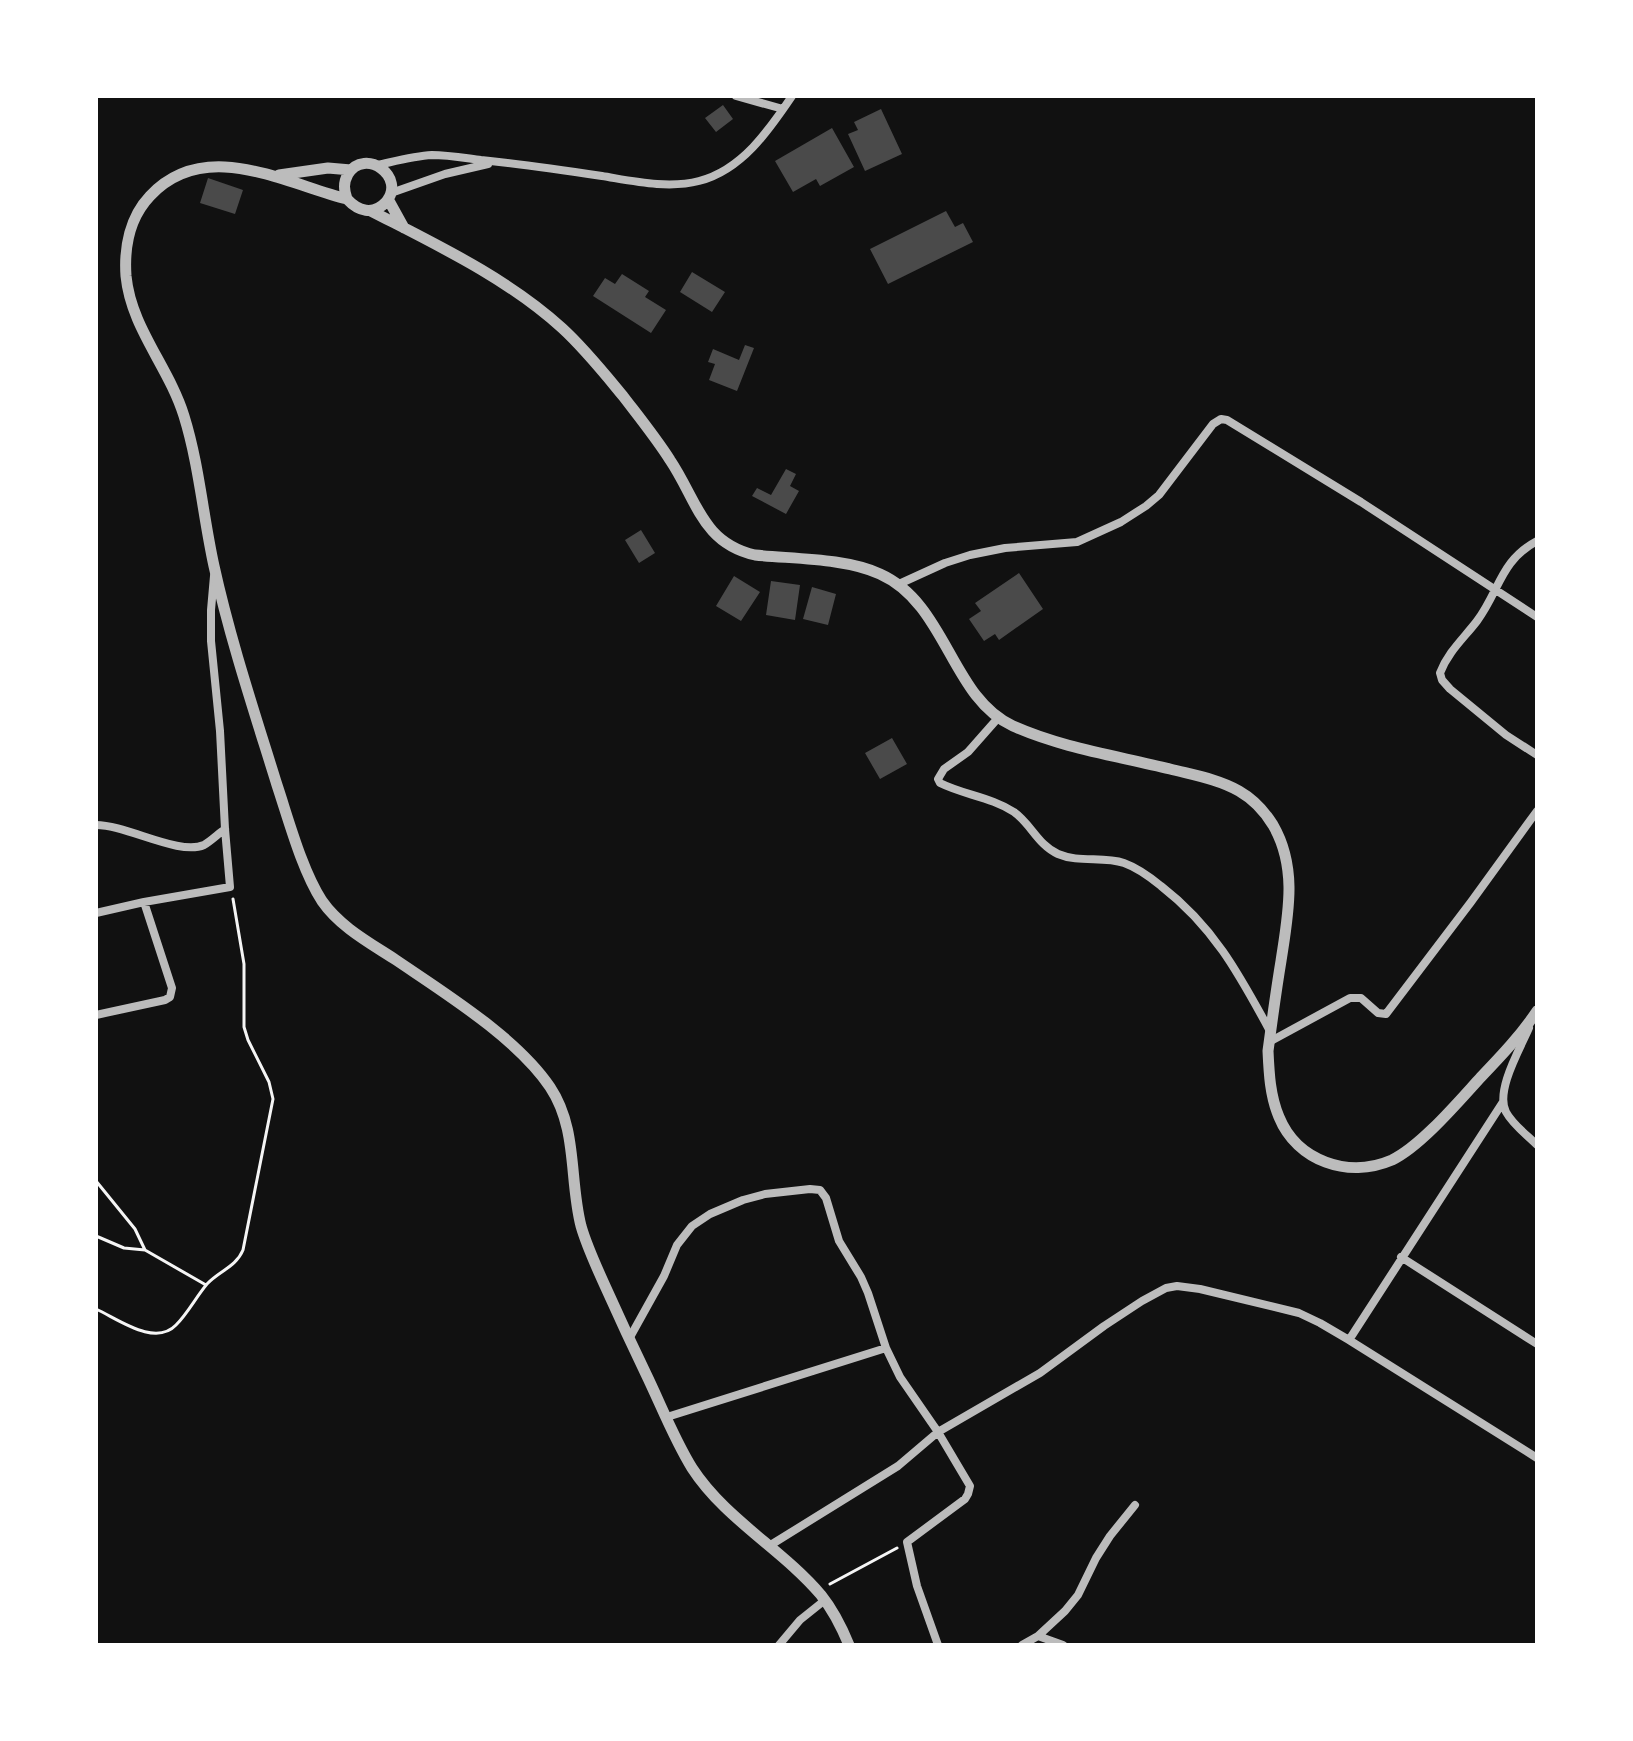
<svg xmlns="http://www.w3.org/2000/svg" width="1633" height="1741" viewBox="0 0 1633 1741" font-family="Commissioner,sans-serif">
  <rect width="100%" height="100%" fill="#111"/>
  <path fill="#4a4a4a" d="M723,105L733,119L716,132L705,118Z
    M881,109L902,154L865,171L848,134L858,130L854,122Z
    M832,128L854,167L820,186L816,179L793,192L775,161Z
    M208,178L243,190L235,214L200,203Z
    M946,211L955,227L963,223L973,242L888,284L870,249Z
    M692,272L725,292L712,312L680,292Z
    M622,274L649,291L645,297L666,310L651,333L593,296L605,278L615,284Z
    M745,345L754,348L737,391L709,380L715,364L708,362L713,349L739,360Z
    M786,469L796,474L790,486L799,491L786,514L752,496L757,488L771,495Z
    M641,530L655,553L639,563L625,540Z
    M1019,573L1043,609L999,640L995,634L984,641L969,619L981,611L975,603Z
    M734,576L760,592L741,621L716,606Z
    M771,581L800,585L795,620L766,615Z
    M812,587L836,594L828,625L803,619Z
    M892,738L907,764L880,779L865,753Z"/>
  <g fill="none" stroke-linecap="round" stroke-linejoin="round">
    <path stroke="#f5f5f5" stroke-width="3" d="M96,1181L135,1229L145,1250
      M96,1236L124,1248L145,1250L206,1285
      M96,1309C118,1319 155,1347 176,1325C188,1313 196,1297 207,1284C219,1271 236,1267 243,1250L273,1099L269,1082L248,1040L244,1027V964L233,899
      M830,1584L897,1548"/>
    <path stroke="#bcbcbc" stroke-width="8" d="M736,96L783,109
      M378,165C396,161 414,156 432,155C448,155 465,158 481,160C521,164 562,170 602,176C633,181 668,189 699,181C742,170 769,130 792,96
      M391,193L445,174L488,164
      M1537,541C1500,561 1500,590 1477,621C1464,638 1448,652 1440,673L1442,680L1450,689L1506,735L1537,755
      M899,584L945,563L970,555L1005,548L1077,542L1121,522L1146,506L1159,495L1213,424L1221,419L1227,420L1361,502L1537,617
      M998,718L968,752L944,769L938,779L940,783C964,795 991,797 1014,812C1031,824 1038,845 1058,854C1079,863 1103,856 1124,863C1138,868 1150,877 1161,886C1214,927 1239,974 1270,1031
      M96,825C127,825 179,856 204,845C211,841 218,834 225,829
      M96,913L144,902L230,887L225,829L220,731L211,641V610L214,576
      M96,1015L165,1000L170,997L172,988L144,902
      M1529,1028C1520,1049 1495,1091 1506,1112C1513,1125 1527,1135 1537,1145
      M1269,1042L1350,998H1361L1378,1013L1386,1014L1471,902L1537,811
      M1503,1102L1349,1340L1537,1458
      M1401,1257L1537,1344
      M629,1339L664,1276L677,1245L692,1226L710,1214L743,1200L765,1194L810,1189L820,1190L826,1198L839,1241L861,1277L868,1293L886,1348
      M667,1417L886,1348L900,1377L938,1432L898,1466L769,1546
      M1038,1636L1065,1611L1078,1595L1096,1558L1110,1536L1135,1505
      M779,1645L800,1620L825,1600
      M938,1645L917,1586L907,1542L965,1499L968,1494L970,1486L938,1432L1040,1373L1104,1326L1142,1301L1166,1288L1177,1286L1200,1289L1299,1313L1320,1323L1349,1340
      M1022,1645L1038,1636L1063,1645"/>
    <path stroke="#bcbcbc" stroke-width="11" d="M279,175L328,168L351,170
      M347,199C344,190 343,183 348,174C365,147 407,177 386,202C373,216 358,211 347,199C284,183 205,137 150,196C130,217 124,247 126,276C131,328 169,367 184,416C199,464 203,516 214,566C230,639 255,714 277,785C289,821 302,870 322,901C340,927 370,943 396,960C446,994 517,1038 550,1087C578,1129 569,1179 581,1226C587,1247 597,1268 606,1288C619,1317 632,1345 646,1374C661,1405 674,1439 692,1468C725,1519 782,1549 821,1595C833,1610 842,1628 849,1645
      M388,199L404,228
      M371,211C437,245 507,278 562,328C585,349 604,373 623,396C639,417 656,438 670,460C697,500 702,543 755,555C793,559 846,558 880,574C947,604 951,698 1013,726C1062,748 1118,756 1170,769C1193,775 1218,779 1239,791C1253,799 1265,812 1273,825C1298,868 1288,915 1281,961C1276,991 1272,1021 1268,1051C1269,1073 1270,1096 1279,1117C1297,1161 1348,1179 1392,1160C1421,1146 1459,1101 1481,1077C1501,1056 1521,1035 1537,1011"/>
  </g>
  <rect width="1633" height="1741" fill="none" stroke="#ffffff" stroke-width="196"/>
</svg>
